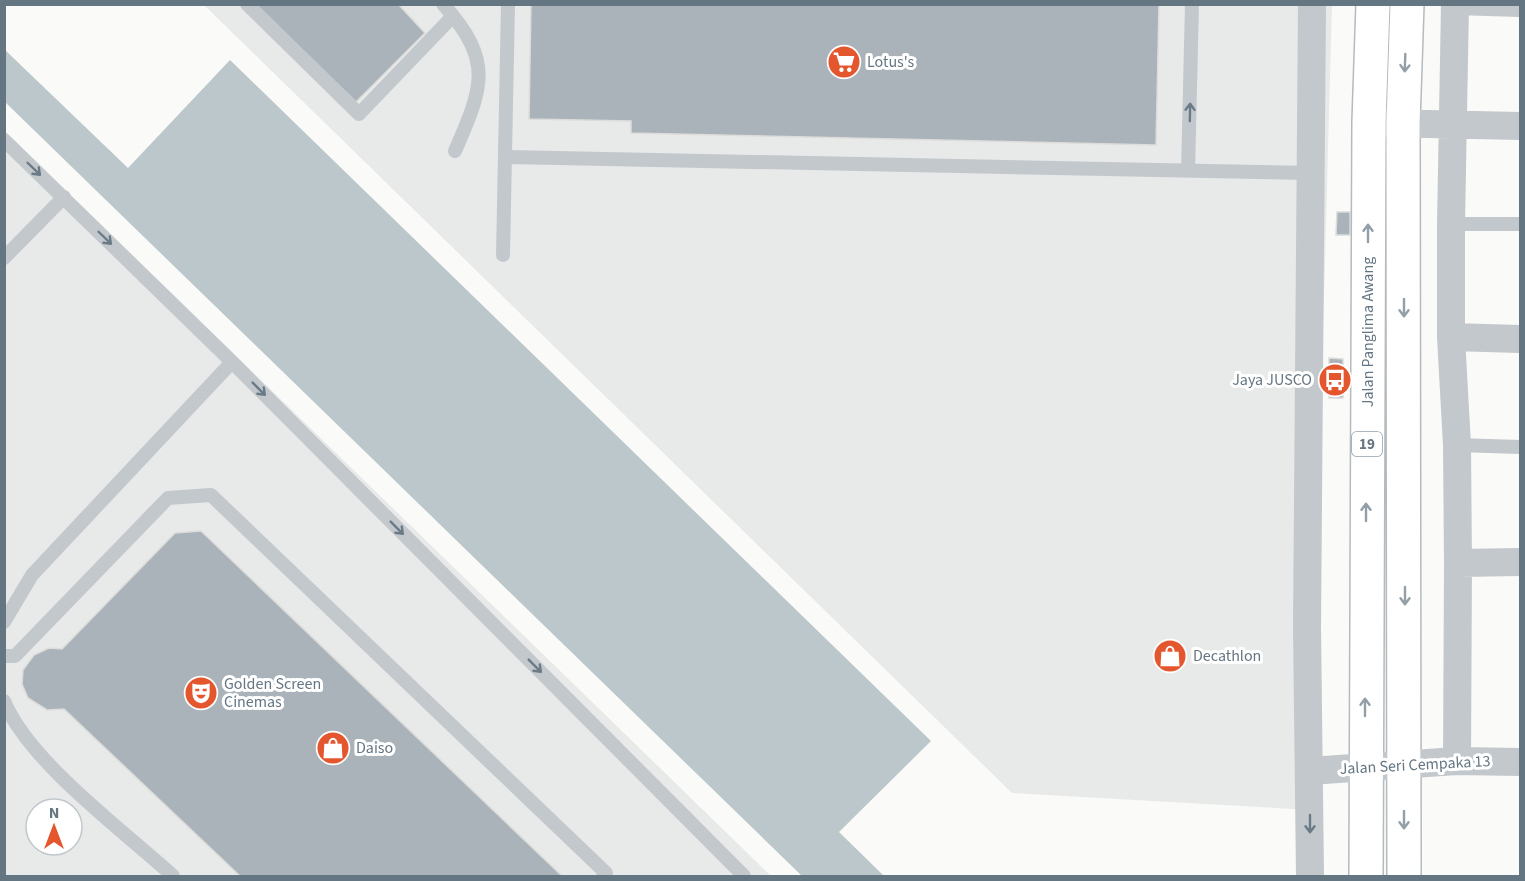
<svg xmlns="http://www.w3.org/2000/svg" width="1525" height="881" viewBox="0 0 1525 881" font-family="'Source Sans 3',sans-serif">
  <rect width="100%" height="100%" fill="#fafaf8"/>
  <path fill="#e8e9e9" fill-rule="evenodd" d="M204,5H1332L1310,810L1012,793Z
    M5,131L771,876H5ZM36,809H72V845H36Z"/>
  <path fill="#bbc7cb" d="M4,49L128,168L230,60L931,741L839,832L884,876H802L5,102Z"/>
  <path fill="#aab3b9" stroke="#dcdcda" stroke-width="1.5" d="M255,4H398L425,33L356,102Z
    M531,4H1159L1156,145L631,133V121L529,119Z
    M1337,212H1350V235H1336Z
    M1329,358L1343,359V398H1329Z
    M201,531L562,876H240L64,709L47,710L28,698L22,684L23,670L34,655L49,648L62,649L175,533Z"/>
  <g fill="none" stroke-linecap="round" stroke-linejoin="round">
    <defs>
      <path id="primary" d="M1366,876L1369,122L1373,4
        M1404,876L1403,123L1407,4"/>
    </defs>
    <use href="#primary" stroke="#b5babe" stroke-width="36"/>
    <path stroke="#c3c8cc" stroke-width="14" d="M247,4L359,114L453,16
      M443,4C494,61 483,87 455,151
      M1455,8L1520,10
      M4,140L232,362L744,876
      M506,157L1311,173
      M1188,171L1192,4
      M1451,224H1520
      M503,255L508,4
      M4,258L64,197
      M1457,445L1520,447
      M4,622L32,575L232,362
      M4,656H15L168,498L211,495L606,873L603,876
      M4,701C29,762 124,831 173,876"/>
    <path stroke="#c3c8cc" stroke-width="28" d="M1455,4L1451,224V337L1457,445L1458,563L1457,761
      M1380,123L1520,126
      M1451,337L1520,339
      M1458,563L1520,562
      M1309,771L1457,761L1520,762
      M1310,876L1307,626L1312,4"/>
    <use href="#primary" stroke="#fff" stroke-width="33"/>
  </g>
  <defs><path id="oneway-shaft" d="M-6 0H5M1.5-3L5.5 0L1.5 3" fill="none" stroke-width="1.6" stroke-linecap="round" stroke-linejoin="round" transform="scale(1.5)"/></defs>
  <g stroke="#939fa8">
    <use href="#oneway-shaft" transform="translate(1405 63) rotate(92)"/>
    <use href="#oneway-shaft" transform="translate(1368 233) rotate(-90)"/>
    <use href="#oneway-shaft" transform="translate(1404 308) rotate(90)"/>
    <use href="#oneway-shaft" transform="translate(1366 512) rotate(-90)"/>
    <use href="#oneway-shaft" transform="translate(1405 596) rotate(90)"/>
    <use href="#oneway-shaft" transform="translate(1365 707) rotate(-90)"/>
    <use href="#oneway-shaft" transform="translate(1404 820) rotate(90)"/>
  </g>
  <g stroke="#6a7a87">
    <use href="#oneway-shaft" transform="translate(1190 112) rotate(-89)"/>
    <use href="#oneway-shaft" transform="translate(34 169) rotate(44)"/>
    <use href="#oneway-shaft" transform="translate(105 238) rotate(44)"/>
    <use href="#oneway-shaft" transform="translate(259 389) rotate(45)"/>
    <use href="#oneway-shaft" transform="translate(397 528) rotate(45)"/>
    <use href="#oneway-shaft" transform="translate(535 666) rotate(45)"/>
    <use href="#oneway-shaft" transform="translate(1310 824) rotate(90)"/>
  </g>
  <defs>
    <symbol id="supermarket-disc" viewBox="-11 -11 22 22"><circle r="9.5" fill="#e4572e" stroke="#fff"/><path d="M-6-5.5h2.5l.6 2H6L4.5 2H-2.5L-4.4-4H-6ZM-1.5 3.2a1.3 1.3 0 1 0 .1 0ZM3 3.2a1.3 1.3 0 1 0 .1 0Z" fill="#fff"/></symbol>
    <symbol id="bus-disc" viewBox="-11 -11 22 22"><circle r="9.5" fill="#e4572e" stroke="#fff"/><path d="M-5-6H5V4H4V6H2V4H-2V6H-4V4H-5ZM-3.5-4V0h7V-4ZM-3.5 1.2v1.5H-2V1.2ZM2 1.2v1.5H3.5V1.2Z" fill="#fff"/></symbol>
    <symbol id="shop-disc" viewBox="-11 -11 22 22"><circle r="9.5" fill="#e4572e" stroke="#fff"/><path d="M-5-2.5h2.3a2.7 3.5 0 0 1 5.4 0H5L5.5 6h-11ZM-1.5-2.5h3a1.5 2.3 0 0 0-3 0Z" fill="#fff"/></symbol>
    <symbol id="theatre-disc" viewBox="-11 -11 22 22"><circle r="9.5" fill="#e4572e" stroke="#fff"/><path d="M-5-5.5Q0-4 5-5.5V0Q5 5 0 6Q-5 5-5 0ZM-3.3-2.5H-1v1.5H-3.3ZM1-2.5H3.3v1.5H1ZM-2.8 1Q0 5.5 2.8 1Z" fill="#fff"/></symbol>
  </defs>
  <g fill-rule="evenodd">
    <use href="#supermarket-disc" x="825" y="43" width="38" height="38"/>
    <use href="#bus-disc" x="1316" y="361" width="38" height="38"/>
    <use href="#shop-disc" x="1151" y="637" width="38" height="38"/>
    <use href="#theatre-disc" x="182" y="674" width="38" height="38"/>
    <use href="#shop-disc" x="314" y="729" width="38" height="38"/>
  </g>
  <g text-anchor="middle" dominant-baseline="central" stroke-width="6" stroke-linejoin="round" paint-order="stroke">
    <rect fill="#fff" stroke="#939fa8" stroke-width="1.5" x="1352" y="432" width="30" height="24" rx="4.5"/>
    <g font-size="15" font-weight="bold" fill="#657683">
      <text x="1367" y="444">19</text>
    </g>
    <g font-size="16" fill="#657683" stroke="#fff" text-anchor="start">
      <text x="867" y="62">Lotus's</text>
      <text x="1312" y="380" text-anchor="end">Jaya JUSCO</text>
      <text x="1193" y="656">Decathlon</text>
      <text x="224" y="684">Golden Screen<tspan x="224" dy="18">Cinemas</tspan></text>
      <text x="356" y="748">Daiso</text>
    </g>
    <g font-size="16" fill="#657683" stroke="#fff">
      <text transform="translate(1368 332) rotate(-90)">Jalan Panglima Awang</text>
      <text transform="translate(1415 765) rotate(-3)">Jalan Seri Cempaka 13</text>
    </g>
  </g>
  <rect width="1525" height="881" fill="none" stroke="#657683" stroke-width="12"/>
  <g transform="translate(54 827)"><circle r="28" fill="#ffffff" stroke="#c1c8cd" stroke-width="1.5"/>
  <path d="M0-4.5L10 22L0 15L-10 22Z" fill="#e4572e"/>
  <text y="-9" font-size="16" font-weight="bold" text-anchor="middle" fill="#657683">N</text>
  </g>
</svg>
